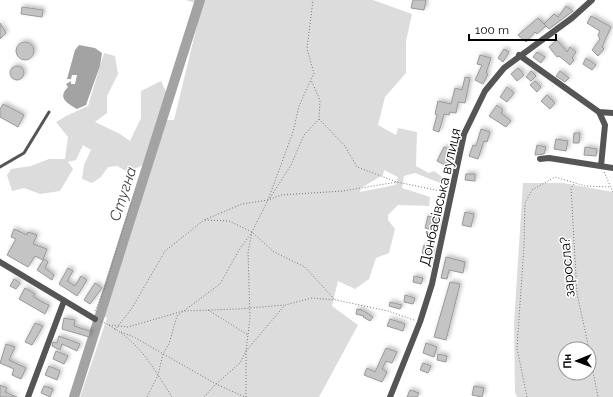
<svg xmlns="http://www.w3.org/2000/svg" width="613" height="397" viewBox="0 0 613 397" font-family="Raleway,sans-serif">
  <defs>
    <filter id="shadow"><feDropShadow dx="2" dy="-2" stdDeviation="2" flood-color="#0004"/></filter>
  </defs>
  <rect width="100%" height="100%" fill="#fff"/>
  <path fill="#dcdcdc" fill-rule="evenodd" d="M186,0H373L412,14L406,41V73L385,97L378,125L396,135L398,128L417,132L416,166L429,173L434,171L449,182L445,185L415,173L404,176L402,188L430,197L429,206L398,205L388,215V220L395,229L389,253L376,258L369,279L355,289L338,281L332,306L358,325L319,397H80L107,318L102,315L128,243L166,120H174L202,5ZM384,170L398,177L395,185L360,192L361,188L383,175Z
    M104,53L115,56L118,74L107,96V113L95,122L120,134L130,141L141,118V91L161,81L167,94L143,165L128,172L117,166L108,167L101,177L92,183L82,179L84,165L91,150L83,145L76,160L68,162L73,169L60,191L40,194L24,188L12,191L7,175L11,169L31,166L49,159H65L68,137L56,122L66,116L88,106Z
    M523,183H563L613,192V397H517L515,392L514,324ZM565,349H589V373H565Z"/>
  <path fill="#a3a3a3" d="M79,45L95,48L102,53L100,66L86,105L77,109C67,103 57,98 68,87L66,84L71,81V84H75L77,75H72L71,79H67L75,50Z"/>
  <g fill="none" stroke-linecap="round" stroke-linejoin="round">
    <path stroke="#a3a3a3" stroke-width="10" d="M74,397L200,0"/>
  </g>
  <path fill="#c4c4c4" stroke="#999" filter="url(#shadow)" d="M413,0H426L424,10L411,8Z
    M566,6L573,11L549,29L544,24L554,14L558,17Z
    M22,7L43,10L42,17L21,14Z
    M591,16L611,27L602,47L604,49L598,56L592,50L600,39L598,35L600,31L587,23Z
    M538,18L546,26L537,34L535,32L526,42L518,35Z
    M0,23L6,33L0,39Z
    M557,40L567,52L570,47L576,52L572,58L574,60L570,65L559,56L557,57L549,47Z
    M16 51a9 9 0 1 1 18 0a9 9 0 1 1-18 0Z
    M504,49L509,52L503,62L498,58Z
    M537,52L545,57L541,63L533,57Z
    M480,55L491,58L486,73L488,74L483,84L475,80L482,65L477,64Z
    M586,58L596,65L592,70L583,64Z
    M10 73a7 7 0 1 1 14 0a7 7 0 1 1-14 0Z
    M518,68L524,75L517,81L511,74Z
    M531,71L536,76L531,81L526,77Z
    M560,71L569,78L565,82L556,76Z
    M465,77L470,78L465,103L458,102L456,113L450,112L449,115L444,114L439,132L433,130L437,115L435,114L438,101L451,104L455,88L462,90Z
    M535,81L541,87L537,92L530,85Z
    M507,87L514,93L507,102L500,97Z
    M547,95L555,103L550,109L541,101Z
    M3,104L24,115L18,127L0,117V109Z
    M497,105L503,110L501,113L511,121L506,127L489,116Z
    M481,129L490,132L487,142L484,141L478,159L469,156L473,145L476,146Z
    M574,133H580L579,143H573Z
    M556,139L568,141L566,151L554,149Z
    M537,145L546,147L544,154L535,155Z
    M444,147L454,151L447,166L437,161Z
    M585,147L597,149L596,156L584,155Z
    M466,174H475V181L465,180Z
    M465,212L474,214L471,227L462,225Z
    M428,216L439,219L436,231L425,228Z
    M14,229L27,235L28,232L37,235L33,244L47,249L43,260L35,256L28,267L7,255L16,239L11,237Z
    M424,245L433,248L431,256L422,253Z
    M446,257L465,262L463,273L449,270L447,279L441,278Z
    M44,259L48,262L45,268L54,275L52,280L37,270Z
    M68,268L73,271L67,281L75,286L81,276L87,280L77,296L59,284Z
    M414,276L423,278L421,284L413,282Z
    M14,279L20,283L16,289L10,286Z
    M450,282L460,284L446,340L434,337Z
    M95,283L102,288L90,304L84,300Z
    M25,288L35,294L33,296L40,301L49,305L45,314L19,299Z
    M405,295L415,298L413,304L404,302Z
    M390,302L402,305L400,309L389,306Z
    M357,309L362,310L373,317L370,321L363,317L364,316L356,314Z
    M64,318L75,320L74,326L90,331L89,337L62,329Z
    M390,319L405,324L403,331L387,326Z
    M35,323L43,326L32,345L25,342Z
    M59,336L80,344L77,351L62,344L60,350L52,346L53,342L57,343Z
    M426,343L437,347L434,357L423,353Z
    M6,344L15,347L9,360L26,368L21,379L12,375L14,369L0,363Z
    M386,348L397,352L392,363L386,361L382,369L387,372L382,382L364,375L367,368L375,372Z
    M56,351L68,356L64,364L53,359Z
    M438,354L447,356L446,362L437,360Z
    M423,363L431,366L428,373L420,370Z
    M49,366L60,371L57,380L45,375Z
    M0,385L7,388L5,392L17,397H0Z
    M44,386L53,389L50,397L41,393Z
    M474,386L484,388L482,397L472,395Z
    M410,390L419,393L417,397H407Z"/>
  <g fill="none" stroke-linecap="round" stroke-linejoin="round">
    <path stroke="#777" stroke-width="1" stroke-dasharray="1 2" stroke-linecap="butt" d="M319,119L345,146L357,167L397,182L445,192
      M604,172L613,192
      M574,184L571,188L577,293L589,349
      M270,198L291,165L304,135L319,119L320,100L311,80
      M205,220L229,221L252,232L274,252L305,267L335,300
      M208,310L248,335
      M95,311L106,285L132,200
      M101,321C139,340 150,363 172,397
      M109,325L128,327L183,311L238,309L284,305
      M115,330L132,308L165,251L204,220L242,204L268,200L281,195L343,191L397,182
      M121,332L132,336L216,384L245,397
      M589,351L598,397
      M147,397L158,375L163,354L169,344L177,316L220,284L239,250L252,232
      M204,397L216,384L240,363L246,351L285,305L312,298L336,300L388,311L414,320
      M246,397V351L250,318L248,252L252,232L268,200L293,132L299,106L314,73L307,49L313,0
      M527,397L517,348L524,246L525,203L532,190L555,177L585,186L611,187"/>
    <path stroke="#555" stroke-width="3" d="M0,167L24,153L49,112"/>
    <path stroke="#555" stroke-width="6" d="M519,55L599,112L613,113
      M599,112L605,125L601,166
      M540,159L549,158L613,168
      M0,262L95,319
      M28,397L64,301
      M390,397L420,322L432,284L464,134L485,91L504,68L572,18L592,0"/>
  </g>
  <g text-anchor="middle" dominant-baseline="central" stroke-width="3" stroke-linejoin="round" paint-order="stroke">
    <g font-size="14" fill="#000" stroke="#fff">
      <text transform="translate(440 197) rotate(-77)">Донбасівська вулиця</text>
      <text transform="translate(567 267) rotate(-95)">заросла?</text>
    </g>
    <g font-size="15" font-style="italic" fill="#444" stroke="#fff">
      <text transform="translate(123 194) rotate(-72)">Стугна</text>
    </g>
  </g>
  <g transform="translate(577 361) rotate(269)"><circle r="19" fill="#ffffff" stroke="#999999"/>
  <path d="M0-3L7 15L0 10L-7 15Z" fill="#000000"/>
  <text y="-6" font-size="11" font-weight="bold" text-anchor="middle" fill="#000000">Пн</text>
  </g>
  <path d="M469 34v6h87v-6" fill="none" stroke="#000000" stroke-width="2"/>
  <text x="475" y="34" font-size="12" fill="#000000" stroke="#ffffff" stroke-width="3" paint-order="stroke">100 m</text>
</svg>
